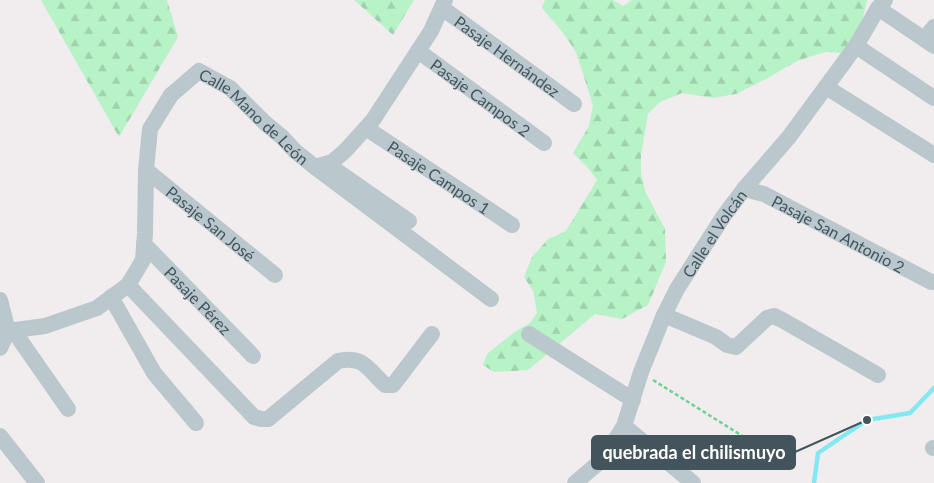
<svg xmlns="http://www.w3.org/2000/svg" width="934" height="483" viewBox="0 0 934 483" font-family="Lato,sans-serif">
  <defs>
    <pattern id="forest-firs" width="22" height="20" patternUnits="userSpaceOnUse" patternTransform="scale(1.25)"><rect width="22" height="20" fill="#b8f2c7"/><path d="M5 1l3.5 6h-7zM16 11l3.5 6h-7z" fill="#9fd1ad"/></pattern>
  </defs>
  <rect width="100%" height="100%" fill="#f1edee"/>
  <path fill="url(#forest-firs)" d="M41,0H167L178,37L119,137Z
    M354,0H414L393,35Z
    M545,0H613L623,6L632,0H867L860,31L846,53L825,52L797,61L766,79L736,94L713,98L682,93L660,102L648,114L641,155V173L645,191L665,229L666,262L648,305L622,319L595,314L528,370L494,372L483,365L487,354L513,333L530,323L537,313L533,291L524,277L532,257L548,239L566,231L597,180L589,169L573,153L589,126L593,105L576,52L564,34L542,8Z"/>
  <g fill="none" stroke-linecap="round" stroke-linejoin="round">
    <path stroke="#82e9f2" stroke-width="4.5" d="M814,483L818,453L867,420L910,413L934,388"/>
    <path stroke="#6dd394" stroke-width="2.5" stroke-dasharray="4 2.5" stroke-linecap="butt" d="M653,380L784,462"/>
    <g stroke="#bac8ce" stroke-width="16">
      <path id="s1" d="M442,8L574,104"/>
      <path d="M878,8L934,46"/>
      <path d="M924,39L934,27"/>
      <path d="M856,46L934,98"/>
      <path id="s2" d="M418,51L544,143"/>
      <path d="M826,87L934,155"/>
      <path id="s3" d="M366,128L512,225"/>
      <path d="M315,167L491,299"/>
      <path id="s4" d="M146,170L275,275"/>
      <path d="M337,171L409,221"/>
      <path id="s5" d="M744,189L764,194L931,282"/>
      <path id="s6" d="M144,244L253,356"/>
      <path d="M128,285L254,417L261,419H268L338,361C363,355 368,369 385,385H393L432,334"/>
      <path d="M111,297L154,373L196,423"/>
      <path d="M0,300L8,331L0,348"/>
      <path d="M664,315L716,337L727,345L736,347L767,318L774,316L784,321L878,375"/>
      <path d="M13,330L68,409"/>
      <path id="s7" d="M0,332L45,326L97,308L128,285L143,260L145,233L146,170L150,129L171,95L199,71L230,88L265,123L282,137L295,151L315,167L332,162L345,151L373,120L431,31L445,0"/>
      <path d="M529,334L633,400"/>
      <path d="M624,426L693,483"/>
      <path d="M0,436L37,483"/>
      <path d="M933,448H934"/>
      <path id="s8" d="M575,483L603,459L624,426L641,372L664,315L677,289L723,217L744,189L789,137L856,46L878,8L885,0"/>
    </g>
  </g>
  <g text-anchor="middle" dominant-baseline="central" stroke-width="4" stroke-linejoin="round" paint-order="stroke">
    <g font-size="16" fill="#44545d" stroke="#fff">
      <text stroke="none"><textPath href="#s1" startOffset="81">Pasaje Hernández</textPath></text>
      <text stroke="none"><textPath href="#s2" startOffset="78">Pasaje Campos 2</textPath></text>
      <text stroke="none"><textPath href="#s7" startOffset="448">Calle Mano de León</textPath></text>
      <text stroke="none"><textPath href="#s3" startOffset="88">Pasaje Campos 1</textPath></text>
      <text stroke="none"><textPath href="#s4" startOffset="84">Pasaje San José</textPath></text>
      <text stroke="none"><textPath href="#s5" startOffset="105">Pasaje San Antonio 2</textPath></text>
      <text stroke="none"><textPath href="#s8" startOffset="290">Calle el Volcán</textPath></text>
      <text stroke="none"><textPath href="#s6" startOffset="78">Pasaje Pérez</textPath></text>
    </g>
  </g>
  <path fill="none" stroke="#44545d" stroke-width="2" d="M867 420L795 452"/>
  <circle fill="#44545d" stroke="#fff" stroke-width="2" cx="867" cy="420" r="5"/>
  <rect fill="#44545d" stroke="#44545d" stroke-width="2" x="592" y="436" width="203" height="33" rx="5"/>
  <g font-size="18" text-anchor="middle" font-weight="bold" fill="#fff">
    <text x="694" y="459">quebrada el chilismuyo</text>
  </g>
</svg>
